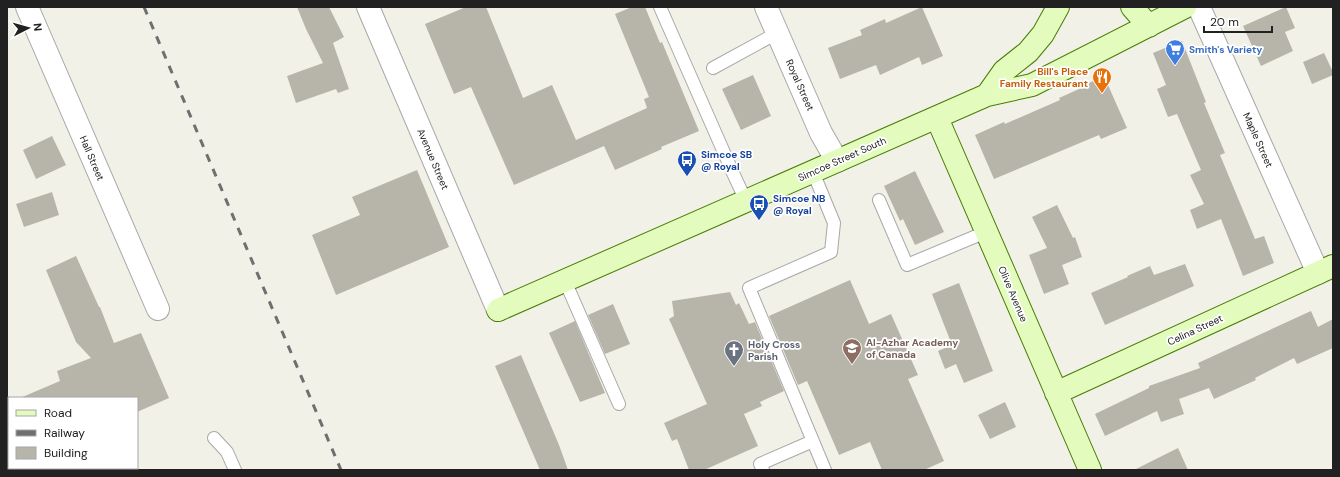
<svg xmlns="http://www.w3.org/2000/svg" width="1340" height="477" viewBox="0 0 1340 477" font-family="'DM Sans',sans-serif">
  <rect width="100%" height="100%" fill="#f1f1e8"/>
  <path fill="#b7b5aa" d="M297,7H329L344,37L333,43L349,89L338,93L336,89L296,103L287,76L323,63L306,29Z
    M466,7H486L523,98L552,85L576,140L647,108L644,99L649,97L615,14L632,7H645L660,43L662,42L699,131L661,147L662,149L615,170L604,146L514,185L471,87L454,94L425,24Z
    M922,7L943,56L922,65L919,57L880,75L876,65L840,79L828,48L862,35L860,30L885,19L886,23Z
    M1286,7L1295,28L1285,32L1293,51L1261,66L1243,26Z
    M1182,41L1206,102L1204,103L1225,153L1220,155L1255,239L1264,236L1274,263L1243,276L1221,219L1197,229L1190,210L1204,204L1190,175L1201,170L1177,114L1168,117L1157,89L1166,85L1153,53Z
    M1324,53L1333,72V75L1312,84L1303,62Z
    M753,75L771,116L741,130L722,89Z
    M1104,76L1127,128L1101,139L1099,135L994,179L975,135L1004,122L1005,124L1060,100L1059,98L1079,89L1078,88Z
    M52,136L66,165L36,179L23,150Z
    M417,170L449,247L336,295L312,235L360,215L352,197Z
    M915,171L944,232L915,245L903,219L900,221L884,186Z
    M52,192L59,215L24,227L16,204Z
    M1057,205L1073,238L1075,237L1082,257L1062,265L1069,284L1044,294L1029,255L1047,248L1032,217Z
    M76,256L99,307H100L114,343L141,333L169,398L137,412V398H20L60,381L57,371L91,358L76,342L46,270Z
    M1185,264L1194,286L1105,325L1091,293L1128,277L1127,276L1150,266L1154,275Z
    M850,280L869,324L891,314L918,375L908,379L944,461L924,470H882L870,442L839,455L807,381L798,385L769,316Z
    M959,283L993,371L964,383L956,364L945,369L938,351L952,345L932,294Z
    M730,292L736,305L739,303L749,324L755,322L784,391L760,402L762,406L744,414L758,446L704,470H689L677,439L672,441L664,423L707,404L669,319L674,316L672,301Z
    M613,304L630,344L605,354L588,315Z
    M1311,311L1318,327L1333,319V348L1297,364L1294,358L1255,378L1256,380L1214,399L1209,388L1179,399L1184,414L1161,422L1157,411L1105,436L1095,414L1149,388V386L1200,368L1198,363Z
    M575,321L605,393L580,402L549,333Z
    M521,355L559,445L568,470H540L495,366Z
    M1005,402L1016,427L990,439L978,415Z
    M1178,448L1188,470H1134Z"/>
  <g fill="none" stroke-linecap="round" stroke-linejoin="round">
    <defs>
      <path id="lane" d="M660,7L733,173L746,201
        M713,68L777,33
        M813,172L834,223L831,252L749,288L825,470
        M879,200L907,265L986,232
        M565,281L619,404
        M214,438L227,452L235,470
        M763,470L760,464L813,441"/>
      <path id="street" d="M27,7L158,309
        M368,7L498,310
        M766,7L821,133L837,161
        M1199,7L1318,273"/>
      <path id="secondary" d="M1132,7L1149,26
        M987,95L1004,71L1028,52L1043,34L1058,7
        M937,118L1090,470
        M498,310L987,95L1032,85L1185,7
        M1056,393L1333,266"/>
    </defs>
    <use href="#lane" stroke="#a8a8a8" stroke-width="14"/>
    <use href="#street" stroke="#a8a8a8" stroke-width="24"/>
    <use href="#secondary" stroke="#477d03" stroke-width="24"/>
    <use href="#lane" stroke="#fff" stroke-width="12"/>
    <use href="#street" stroke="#fff" stroke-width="22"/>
    <use href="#secondary" stroke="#e3fbbc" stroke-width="22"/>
    <path stroke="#6f6f6f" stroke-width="3" stroke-dasharray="8 8" stroke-linecap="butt" d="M144,7L341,470"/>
  </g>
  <defs>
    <symbol id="supermarket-pin" viewBox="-11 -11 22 30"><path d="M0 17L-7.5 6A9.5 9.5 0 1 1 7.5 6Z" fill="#3f7fe0" stroke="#fff"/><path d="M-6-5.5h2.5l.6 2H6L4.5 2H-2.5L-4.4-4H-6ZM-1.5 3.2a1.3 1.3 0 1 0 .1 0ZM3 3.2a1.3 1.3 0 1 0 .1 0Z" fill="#fff"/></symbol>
    <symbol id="restaurant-pin" viewBox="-11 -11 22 30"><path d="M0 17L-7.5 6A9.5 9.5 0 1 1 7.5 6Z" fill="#e8710a" stroke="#fff"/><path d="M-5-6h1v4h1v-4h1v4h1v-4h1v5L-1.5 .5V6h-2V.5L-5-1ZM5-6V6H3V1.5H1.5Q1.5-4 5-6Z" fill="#fff"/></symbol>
    <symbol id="bus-pin" viewBox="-11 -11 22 30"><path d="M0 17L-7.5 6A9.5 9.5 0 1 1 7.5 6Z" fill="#1a4fb4" stroke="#fff"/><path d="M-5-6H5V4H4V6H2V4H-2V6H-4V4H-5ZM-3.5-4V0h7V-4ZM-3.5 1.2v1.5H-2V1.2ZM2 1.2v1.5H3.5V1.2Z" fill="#fff"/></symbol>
    <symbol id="school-pin" viewBox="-11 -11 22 30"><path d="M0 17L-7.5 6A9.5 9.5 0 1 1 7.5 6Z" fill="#8d6e63" stroke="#fff"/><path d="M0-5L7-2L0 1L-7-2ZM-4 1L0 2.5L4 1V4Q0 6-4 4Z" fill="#fff"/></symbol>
    <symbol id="church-pin" viewBox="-11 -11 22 30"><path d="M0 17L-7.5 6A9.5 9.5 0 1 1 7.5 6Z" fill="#6b7280" stroke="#fff"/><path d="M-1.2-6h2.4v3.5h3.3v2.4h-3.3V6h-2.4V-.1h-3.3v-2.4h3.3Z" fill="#fff"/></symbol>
  </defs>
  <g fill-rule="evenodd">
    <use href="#supermarket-pin" x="1164" y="38" width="22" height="30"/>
    <use href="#restaurant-pin" x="1091" y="66" width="22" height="30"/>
    <use href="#bus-pin" x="676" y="149" width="22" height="30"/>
    <use href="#bus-pin" x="748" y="193" width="22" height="30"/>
    <use href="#school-pin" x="841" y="337" width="22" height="30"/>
    <use href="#church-pin" x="723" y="339" width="22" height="30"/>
  </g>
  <g text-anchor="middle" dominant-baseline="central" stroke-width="3.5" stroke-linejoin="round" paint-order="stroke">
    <g font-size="10" font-weight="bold" fill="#366cbe" stroke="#fff" text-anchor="start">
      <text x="1189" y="49">Smith's Variety</text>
    </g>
    <g font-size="10" font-weight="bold" fill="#c56008" stroke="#fff" text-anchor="end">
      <text x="1088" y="71">Bill's Place<tspan x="1088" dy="12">Family Restaurant</tspan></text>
    </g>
    <g font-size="10" fill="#212121" stroke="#fff">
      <text transform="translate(800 85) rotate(66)">Royal Street</text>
      <text transform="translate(1258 140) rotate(66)">Maple Street</text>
      <text transform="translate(92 158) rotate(67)">Hall Street</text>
      <text transform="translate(433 159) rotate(67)">Avenue Street</text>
      <text transform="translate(842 159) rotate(-24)">Simcoe Street South</text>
      <text transform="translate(1013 294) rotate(67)">Olive Avenue</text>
      <text transform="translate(1195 330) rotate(-25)">Celina Street</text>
    </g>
    <g font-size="10" font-weight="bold" fill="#164399" stroke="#fff" text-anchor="start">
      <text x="701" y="154">Simcoe SB<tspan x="701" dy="12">@ Royal</tspan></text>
      <text x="773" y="198">Simcoe NB<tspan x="773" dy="12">@ Royal</tspan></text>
    </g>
    <g font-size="10" font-weight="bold" fill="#785e54" stroke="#fff" text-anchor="start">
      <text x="866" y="342">Al-Azhar Academy<tspan x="866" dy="12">of Canada</tspan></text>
    </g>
    <g font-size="10" font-weight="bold" fill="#5b616d" stroke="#fff" text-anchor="start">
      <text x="748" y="344">Holy Cross<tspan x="748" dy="12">Parish</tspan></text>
    </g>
  </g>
  <rect width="1340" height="477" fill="none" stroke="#212121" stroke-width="16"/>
  <rect x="8" y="397" width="130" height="72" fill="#ffffff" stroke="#a6a6a6"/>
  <rect x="16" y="410" width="20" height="6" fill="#e3fbbc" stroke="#a6a6a6"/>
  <text x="44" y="417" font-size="12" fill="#212121">Road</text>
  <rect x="16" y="430" width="20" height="6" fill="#6f6f6f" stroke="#a6a6a6"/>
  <text x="44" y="437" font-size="12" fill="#212121">Railway</text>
  <rect x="16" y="447" width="20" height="12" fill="#b7b5aa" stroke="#a6a6a6"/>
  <text x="44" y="457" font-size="12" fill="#212121">Building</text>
  <g transform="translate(28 28) rotate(84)" stroke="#ffffff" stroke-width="3" paint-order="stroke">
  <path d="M0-3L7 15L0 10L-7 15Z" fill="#212121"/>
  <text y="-6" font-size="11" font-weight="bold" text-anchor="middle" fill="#212121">N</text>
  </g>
  <path d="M1204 26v6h68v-6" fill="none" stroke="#212121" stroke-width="2"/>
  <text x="1210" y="26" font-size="12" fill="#212121" stroke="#ffffff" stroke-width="3" paint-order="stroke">20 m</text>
</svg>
